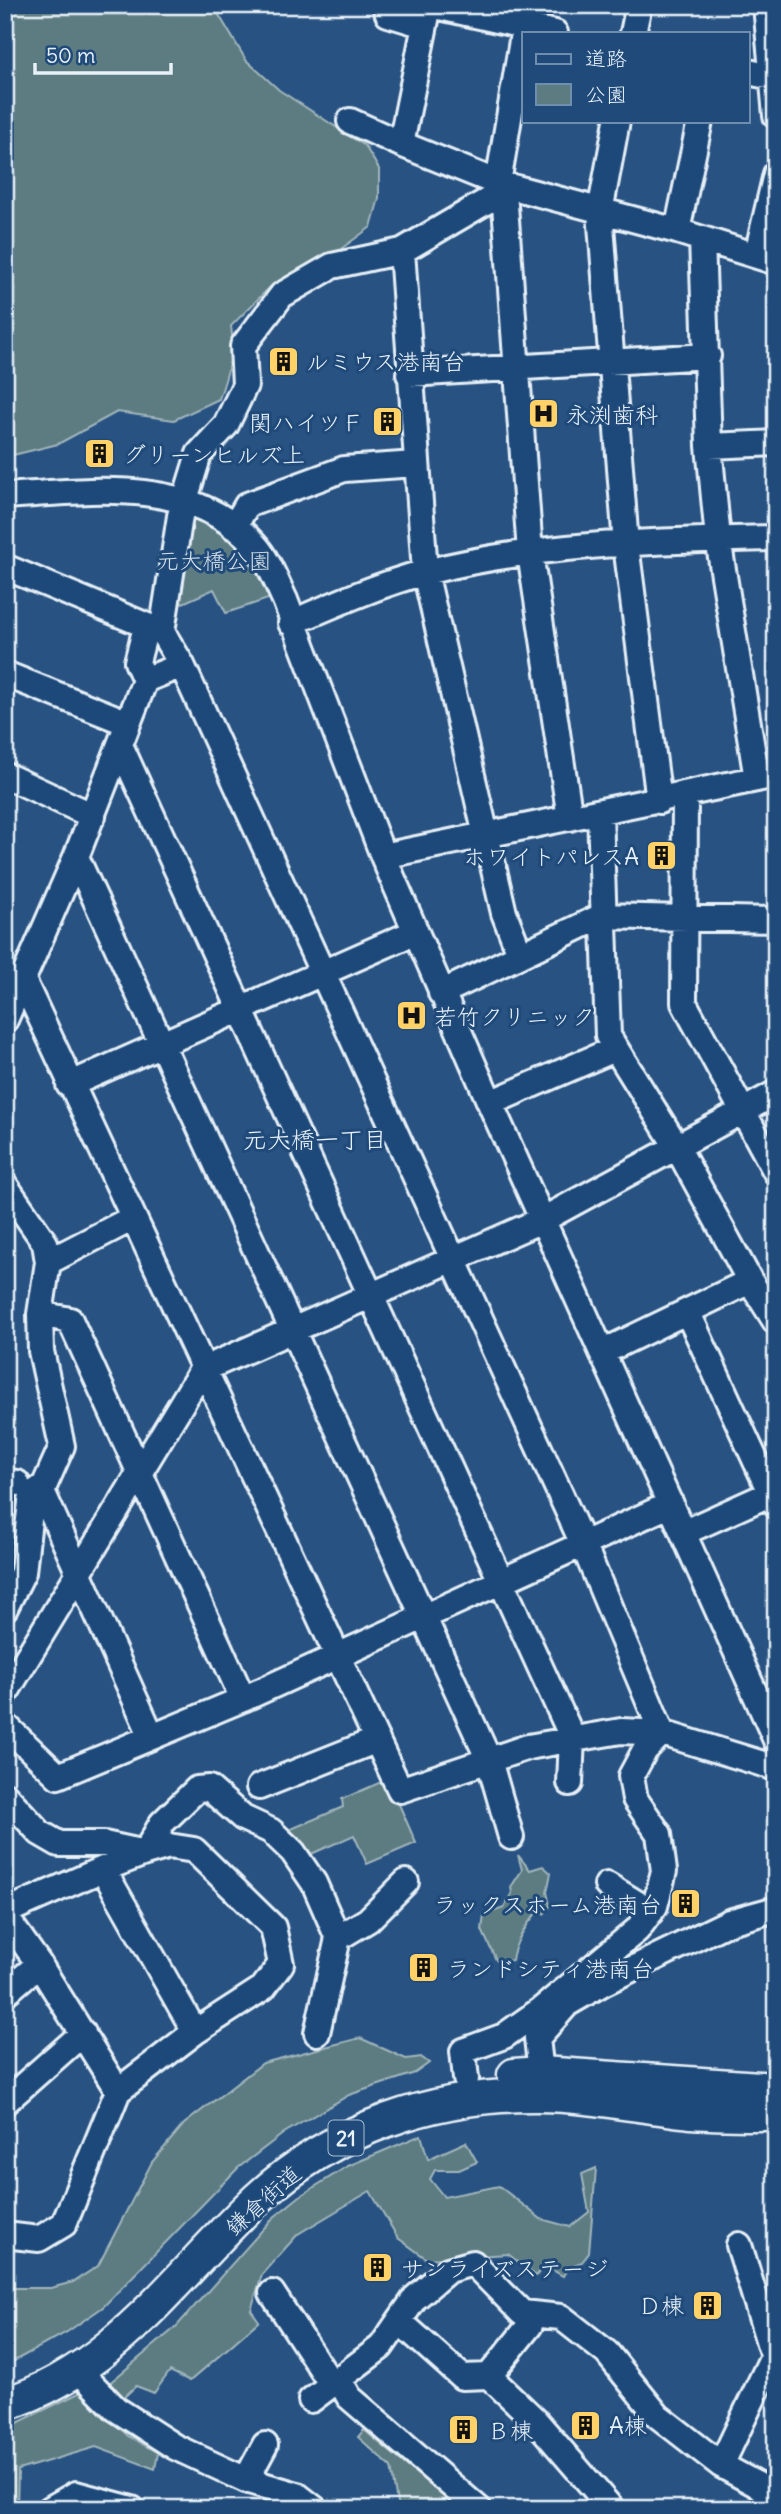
<svg xmlns="http://www.w3.org/2000/svg" width="781" height="2514" viewBox="0 0 781 2514" font-family="Delius,'Klee One',sans-serif">
  <rect width="100%" height="100%" fill="#285282"/>
  <filter id="ink" filterUnits="userSpaceOnUse"><feTurbulence type="fractalNoise" baseFrequency=".0143" numOctaves="2"/><feDisplacementMap in="SourceGraphic" scale="14" xChannelSelector="R" yChannelSelector="G"/><feConvolveMatrix kernelMatrix="1 2 1 2 8 2 1 2 1" color-interpolation-filters="sRGB"/></filter>
  <g filter="url(#ink)">
    <path fill="#5c7c81" stroke="#a2b6bc" stroke-width="2" d="M5,5H221L219,15L246,60L279,90L365,146L379,169V198L371,227L334,254L272,285L231,326C235,352 227,375 219,399L174,420L117,412L58,444L5,457Z
      M191,515C236,533 254,554 271,598L226,613L214,589L176,606Z
      M388,1779L416,1843L367,1864L354,1835L309,1855L284,1832L343,1807L342,1799Z
      M518,1855L530,1870L543,1866L551,1873L547,1892L550,1906L544,1914L537,1912C526,1925 514,1944 512,1960L501,1963L496,1960L482,1930L484,1915L504,1908L512,1893L511,1887L522,1870Z
      M360,2038L406,2059L421,2057L429,2063L415,2073L349,2095L284,2133L238,2168L103,2307L67,2332L5,2366V2288H51L73,2282L98,2266L152,2162L184,2124L263,2063Z
      M421,2135L428,2159L466,2142L477,2162L459,2170H435L430,2179L444,2197L499,2186L541,2219L570,2227L589,2212L582,2174L596,2168L589,2253L582,2262L568,2267L563,2276L544,2265L536,2276L508,2254L427,2259L398,2238L370,2191L298,2234L262,2274L251,2310L259,2321L190,2381L170,2371L154,2393L136,2386L122,2399L106,2386L176,2327L273,2218L300,2196L348,2166Z
      M81,2392L128,2436L158,2453L155,2469L96,2447L18,2470L17,2509H5V2429Z
      M364,2430L459,2509H398L391,2467L358,2437Z"/>
    <g fill="none" stroke-linecap="round" stroke-linejoin="round">
      <defs>
        <path id="minor" d="M385,5L388,14L424,25
          M429,5L401,144L498,183L677,231L776,262
          M431,5L555,33
          M528,5L498,183L504,191L530,553L570,818
          M766,5L776,116
          M633,33L639,5
          M748,72L772,77
          M350,121L401,144
          M617,121L600,212L626,545L659,801
          M677,231L700,121
          M702,239L709,446L718,539L757,779
          M402,251L425,572L504,913L520,954
          M757,254L776,174
          M409,374L708,356
          M709,446L776,443
          M5,496C87,491 192,475 254,544C268,559 276,581 285,600L383,856L776,775
          M234,527L247,505L344,469L416,464
          M5,567L162,632
          M291,623C335,604 380,584 426,572C538,543 660,541 776,538
          M182,665L583,1544L662,1733
          M5,674L128,723
          M145,680L137,662L146,627
          M120,745L572,1737L570,1783
          M5,775L93,816
          M685,796L684,1003L776,1172
          M600,813L608,1036L677,1147L750,1281L776,1322
          M383,856L490,1103L776,1740
          M76,857L489,1760L511,1837
          M23,980L400,1790L528,1747L621,1731L662,1733L776,1768
          M441,993L602,916L776,920
          M5,1020L76,857L145,680L182,665L162,632L180,516L199,454L226,425L245,385L243,346L282,295L332,266L402,251L504,191
          M69,1085L415,932
          M490,1103L615,1049
          M5,1185L45,1243L48,1262L40,1314L41,1351L62,1446L42,1491L152,1737L243,1699L671,1504
          M48,1262L133,1218
          M688,1313L776,1505
          M40,1314L70,1320L243,1699
          M603,1352L750,1281
          M5,1481L17,1483
          M685,1532L776,1491
          M5,1608L23,1572L32,1494L41,1488
          M5,1694L202,1370L544,1219L776,1093
          M5,1725L58,1776L152,1737
          M259,1787L377,1740
          M5,1795L40,1833L59,1844H104L145,1853L169,1846L194,1850L273,1927L281,1964L263,1988L195,2032L118,2091L39,1964L5,1916
          M103,1869L145,1853L162,1823L197,1789L209,1788L243,1818L271,1831L293,1852L314,1883L338,1938L317,2033
          M607,1885L651,1912
          M5,1912L103,1869L195,2032
          M338,1938L368,1920L406,1882
          M5,1993L39,1964
          M541,2073L537,2038L567,2004L603,1983L729,1922L776,1909
          M466,2079L463,2051L504,2036L542,2009L637,1930L655,1906L664,1871L659,1834L635,1799L631,1776L645,1750L662,1733
          M5,2102L83,2033
          M5,2235L39,2239L64,2224L118,2091
          M272,2293L332,2385
          M399,2321L462,2377L489,2376L530,2325L532,2314
          M78,2370L116,2409L175,2447L246,2480L297,2495L315,2509
          M489,2376L535,2420L612,2509
          M339,2379L349,2397L479,2509
          M311,2400L381,2347L415,2298L448,2270L473,2263L522,2313L561,2317L607,2353L658,2416L721,2465L776,2495
          M721,2465L773,2356L739,2245
          M246,2480L265,2445
          M50,2509L76,2494L132,2509"/>
        <path id="major" d="M514,2075L541,2073L776,2089
          M5,2404C115,2370 177,2274 257,2199C334,2128 435,2094 538,2095C589,2095 641,2107 691,2112C719,2114 748,2114 776,2114"/>
      </defs>
      <use href="#minor" stroke="#e8f1f8" stroke-width="30"/>
      <use href="#major" stroke="#e8f1f8" stroke-width="37"/>
      <use href="#minor" stroke="#1f4a7a" stroke-width="24"/>
      <use href="#major" stroke="#1f4a7a" stroke-width="32"/>
    </g>
  </g>
  <defs>
    <symbol id="building-square" viewBox="-11 -11 22 22"><rect x="-9" y="-9" width="18" height="18" rx="4" fill="#ffd166" stroke="#1f4a7a"/><path d="M-4-6H4V6H1V3H-1V6H-4ZM-2.5-4.3h1.7v1.8h-1.7ZM.8-4.3h1.7v1.8H.8ZM-2.5-1h1.7V.8h-1.7ZM.8-1h1.7V.8H.8Z" fill="#111"/></symbol>
    <symbol id="hospital-square" viewBox="-11 -11 22 22"><rect x="-9" y="-9" width="18" height="18" rx="4" fill="#ffd166" stroke="#1f4a7a"/><path d="M-5-5h3v3.5h4V-5h3V5h-3V1.5h-4V5h-3Z" fill="#111"/></symbol>
  </defs>
  <g fill-rule="evenodd">
    <use href="#building-square" x="266" y="344" width="35" height="35"/>
    <use href="#hospital-square" x="526" y="396" width="35" height="35"/>
    <use href="#building-square" x="370" y="404" width="35" height="35"/>
    <use href="#building-square" x="82" y="436" width="35" height="35"/>
    <use href="#building-square" x="644" y="838" width="35" height="35"/>
    <use href="#hospital-square" x="394" y="998" width="35" height="35"/>
    <use href="#building-square" x="668" y="1886" width="35" height="35"/>
    <use href="#building-square" x="406" y="1950" width="35" height="35"/>
    <use href="#building-square" x="360" y="2250" width="35" height="35"/>
    <use href="#building-square" x="690" y="2288" width="35" height="35"/>
    <use href="#building-square" x="568" y="2408" width="35" height="35"/>
    <use href="#building-square" x="446" y="2412" width="35" height="35"/>
  </g>
  <g text-anchor="middle" dominant-baseline="central" stroke-width="6" stroke-linejoin="round" paint-order="stroke">
    <rect fill="#1f4a7a" stroke="#acbfd2" stroke-width="2" x="328.5" y="2120.5" width="35" height="35" rx="5"/>
    <g font-size="21" font-weight="bold" fill="#e8f1f8">
      <text x="346" y="2138">21</text>
    </g>
    <g font-size="23" fill="#e8f1f8" stroke="#1f4a7a" text-anchor="start">
      <text x="306" y="361">ルミウス港南台</text>
      <text x="566" y="414">永渕歯科</text>
      <text x="364" y="422" text-anchor="end">関ハイツＦ</text>
      <text x="123" y="454">グリーンヒルズ上</text>
      <text x="639" y="856" text-anchor="end">ホワイトパレスA</text>
      <text x="434" y="1016">若竹クリニック</text>
      <text x="662" y="1904" text-anchor="end">ラックスホーム港南台</text>
      <text x="447" y="1968">ランドシティ港南台</text>
      <text x="401" y="2268">サンライズステージ</text>
      <text x="684" y="2305" text-anchor="end">Ｄ棟</text>
      <text x="609" y="2425">A棟</text>
      <text x="487" y="2430">Ｂ棟</text>
    </g>
    <g font-size="23" fill="#d3dfe6" stroke="#1f4a7a">
      <text x="214" y="560">元大橋公園</text>
    </g>
    <g font-size="23" fill="#e8f1f8" stroke="#1f4a7a">
      <text transform="translate(263 2200) rotate(-42)">鎌倉街道</text>
    </g>
    <g font-size="24" fill="#e8f1f8" stroke="#1f4a7a">
      <text x="315" y="1139">元大橋一丁目</text>
    </g>
  </g>
  <rect width="781" height="2514" fill="none" stroke="#1f4a7a" stroke-width="28"/>
  <rect x="14" y="14" width="753" height="2486" fill="none" stroke="#e8f1f8" stroke-width="2.5" filter="url(#ink)"/>
  <rect x="522" y="32" width="228" height="91" fill="#1f4a7a" stroke="#6f8dac" stroke-width="2"/>
  <rect x="536" y="54" width="35" height="10" fill="#1f4a7a" stroke="#6f8dac" stroke-width="2"/>
  <text x="585" y="66" font-size="21" fill="#e8f1f8">道路</text>
  <rect x="536" y="84" width="35" height="21" fill="#5c7c81" stroke="#6f8dac" stroke-width="2"/>
  <text x="585" y="102" font-size="21" fill="#e8f1f8">公園</text>
  <path d="M35 63v10h136v-10" fill="none" stroke="#e8f1f8" stroke-width="3.5"/>
  <text x="46" y="63" font-size="21" fill="#e8f1f8" stroke="#1f4a7a" stroke-width="5" paint-order="stroke">50 m</text>
</svg>
